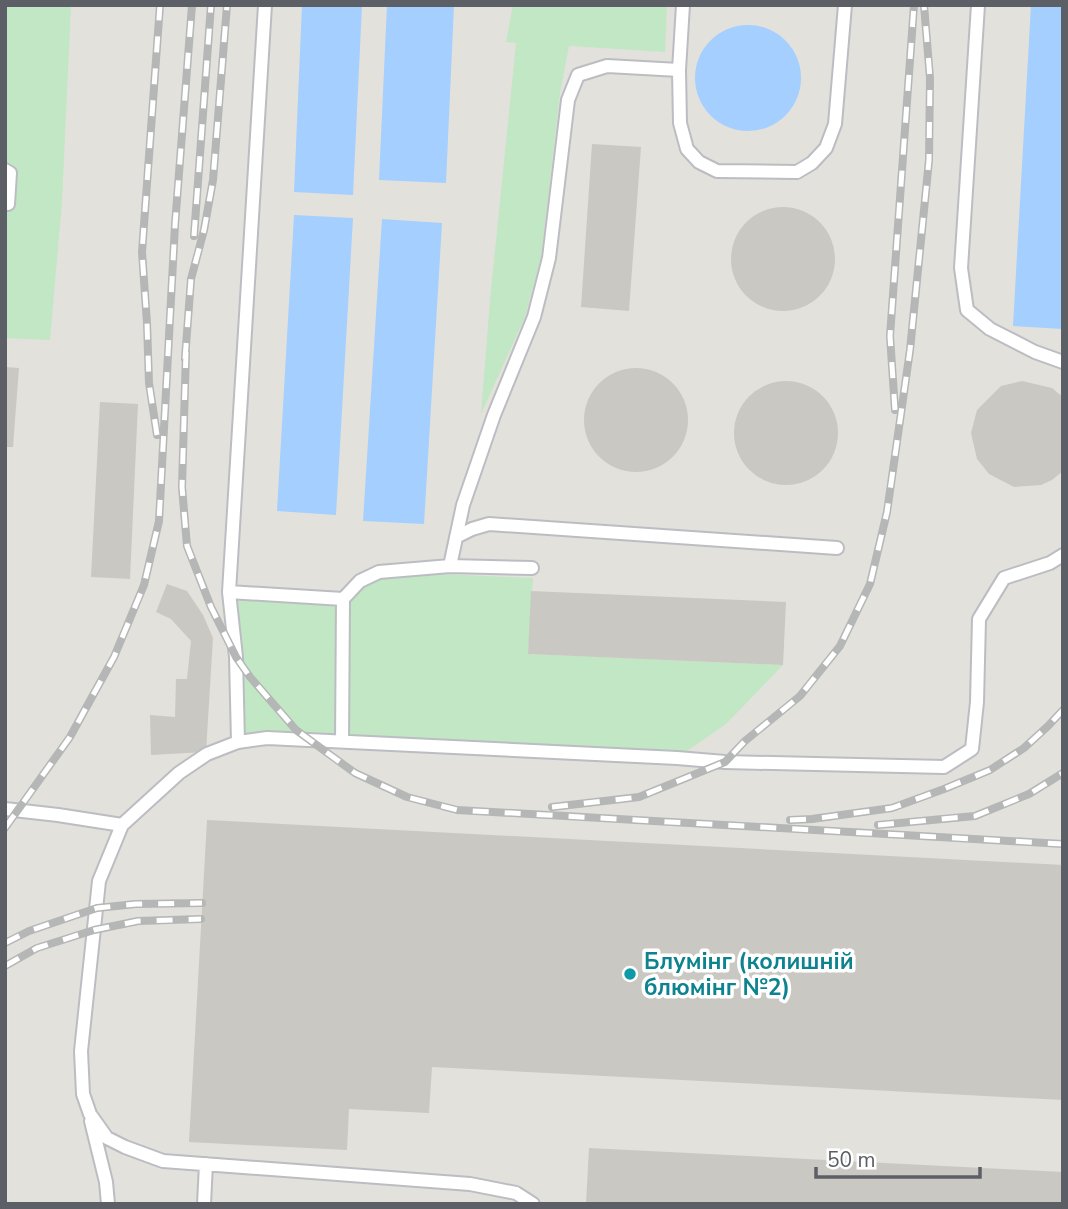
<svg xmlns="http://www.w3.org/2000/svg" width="1068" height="1209" viewBox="0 0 1068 1209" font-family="'Nunito Sans',sans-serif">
  <rect width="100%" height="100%" fill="#efeee4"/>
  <path fill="#e3e1dc" d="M5,5H1063V1204H5Z"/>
  <path fill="#c1e7c4" d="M5,5H71L62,202L50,340L5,338Z
    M513,5H667L665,52L569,46L560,93L541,257L525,317L481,414L490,300L516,43L506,42Z
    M373,574H437L533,578L528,654L783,665L726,724L677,758L238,742L229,592L343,599Z"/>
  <path fill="#a4cfff" d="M302,5H362L353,195L294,192Z
    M387,5H454L446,183L379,180Z
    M1031,5H1063V329L1013,326Z
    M695 78a53 53 0 1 1 106 0a53 53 0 1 1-106 0Z
    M294,215L353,218L336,515L277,511Z
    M382,219L442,223L424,524L363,521Z"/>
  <path fill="#cac8c2" d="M592,144L641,147L629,311L581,307Z
    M731 259a52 52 0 1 1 104 0a52 52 0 1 1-104 0Z
    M5,367L19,368L13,447H5Z
    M584 420a52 52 0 1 1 104 0a52 52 0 1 1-104 0Z
    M734 433a52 52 0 1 1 104 0a52 52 0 1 1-104 0Z
    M1022,381L1052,388L1063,397V471L1052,480L1041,485L1014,487L989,474L977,459L971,433L977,410L1001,386Z
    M100,402L138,404L130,579L91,577Z
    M167,584L187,591L203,615L213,638L206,752L151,755L150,715L175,717L176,679H187L191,641L171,619L156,612Z
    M531,591L786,602L783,665L528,654Z
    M207,820L1063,865V1100L432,1067L429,1113L349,1109L347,1150L189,1142Z
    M589,1148L1063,1172V1204H586Z"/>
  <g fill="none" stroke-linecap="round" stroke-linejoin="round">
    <defs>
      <path id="lane" d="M683,5L679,70L680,123L687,149L699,162L717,171L797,172L812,163L826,148L835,124L845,5
        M978,5L961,268L967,310L990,329L1035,352L1063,362
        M5,170L10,173L8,204
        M456,537L472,529L489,524L837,548
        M450,566L463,505L494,415L534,317L549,258L568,100L578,75L607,66L679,70
        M229,592L343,599L342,741
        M343,599L360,581L379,572L450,566L532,568
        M238,742L236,657L229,592L265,5
        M5,809L58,815L122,825
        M91,1121L106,1182L108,1204
        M204,1204L206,1164
        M533,1204L516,1193L470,1184L163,1161L125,1147L107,1138L90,1114L83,1094L81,1051L99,881L122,825L179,773L207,754L238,742L267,738L677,758L725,762L944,767L972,749L977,702L979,619L1004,578L1050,563L1063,555"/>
    </defs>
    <use href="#lane" stroke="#bcbdc3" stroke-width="16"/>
    <use href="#lane" stroke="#fff" stroke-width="12"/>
    <defs>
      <path id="rail" d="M194,236L211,5
        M186,352L182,487L187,546L211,607L236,657L250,677L296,730L355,773L407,797L457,810L1063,844
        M185,359L191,279L204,230L213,180L227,5
        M895,410L890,336L914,5
        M157,435L149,383L147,323L142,252L160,5
        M552,807L639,797L725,762L745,741L800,696L840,646L870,584L887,512L910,350L929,160L930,78L924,5
        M790,820L812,819L892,808L944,789L990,770L1024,748L1048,726L1063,710
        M878,825L975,816L1029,794L1063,773
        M5,828L70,737L114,657L144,585L159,521L175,225L192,5
        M5,943L29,931L97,908L136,904L202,903
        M5,966L37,948L94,930L138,921L201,919"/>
    </defs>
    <use href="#rail" stroke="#b5b6b6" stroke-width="8"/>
    <use href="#rail" stroke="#fff" stroke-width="5" stroke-dasharray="16" stroke-linecap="butt"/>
  </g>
  <circle fill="#0f9aa8" stroke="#fff" stroke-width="2.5" cx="630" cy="974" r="7"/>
  <g text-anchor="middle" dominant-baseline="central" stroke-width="7" stroke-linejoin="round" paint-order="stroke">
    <g font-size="23" font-weight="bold" fill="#0d838f" stroke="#fff" text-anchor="start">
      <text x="644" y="961">Блумінг (колишній<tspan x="644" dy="26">блюмінг №2)</tspan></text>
    </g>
  </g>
  <rect width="1068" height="1209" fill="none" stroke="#5c5f65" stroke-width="14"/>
  <path d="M816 1167v10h164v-10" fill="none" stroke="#5c5f65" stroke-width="3.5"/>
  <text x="827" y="1167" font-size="21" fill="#5c5f65" stroke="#ffffff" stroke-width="5" paint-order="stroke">50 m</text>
</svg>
